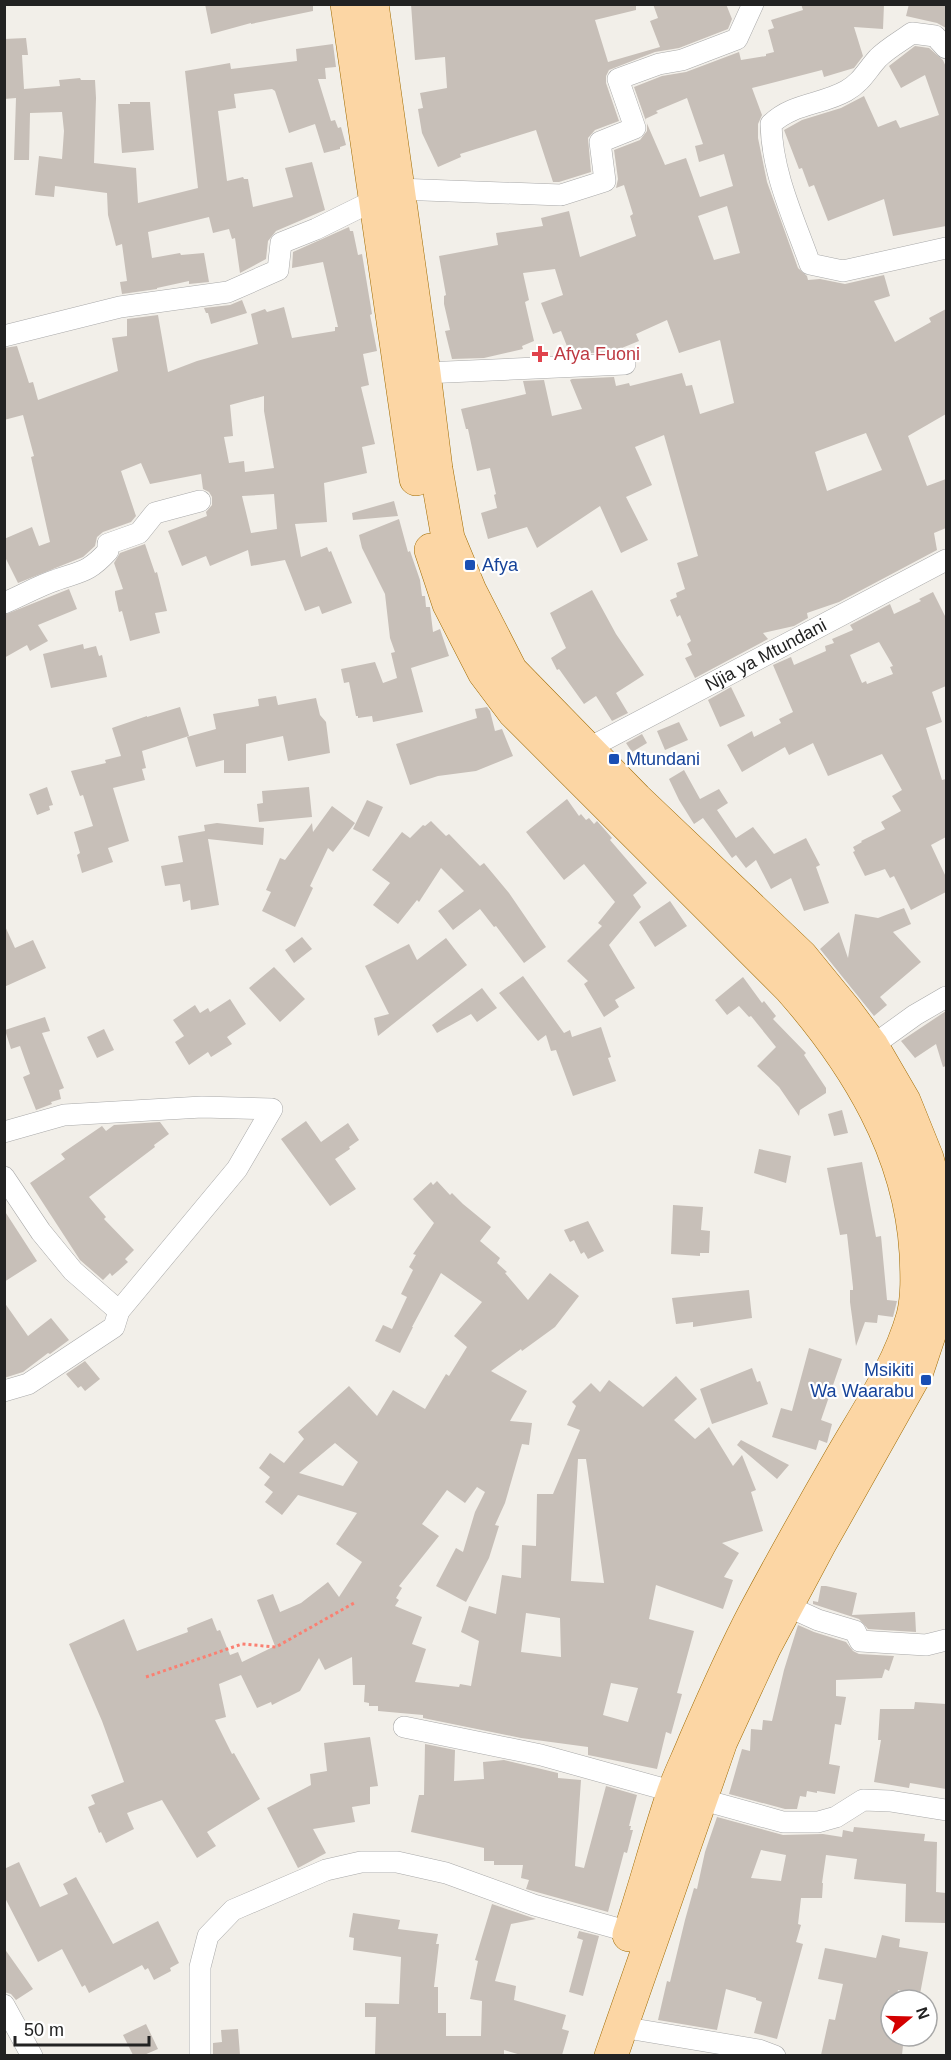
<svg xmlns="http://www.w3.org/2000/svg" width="951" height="2060" viewBox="0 0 951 2060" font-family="Helvetica,sans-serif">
  <rect width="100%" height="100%" fill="#f2efe9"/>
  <path fill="#c7bfb8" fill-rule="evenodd" d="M205,4H313V11L251,24V23L211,34Z
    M411,4H636V10L595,20L608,62L660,47L650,21L658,18L653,4H726L732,19L728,29L679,48L655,52L609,70L606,76V83L619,121L595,130L588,138L591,172L559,182H553L536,130L460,154L461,157L438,167L422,133L418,109L423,108L420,93L447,88L445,57L415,60Z
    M801,4H884L883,29L854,27L863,56L854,68L824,77L822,70L752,88L762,115L758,124V138L767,182L798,268L807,276L808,280L820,279L845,284L884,275L890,296L874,301L895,342L931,322L929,318L946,309V414L908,436L927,486L946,479V528L934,533L937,550L839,602L807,613L808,618L794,626L763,633L768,639L695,678L685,658L692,655L687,644L691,641L680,615L677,617L670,600L677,597L676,593L685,589L677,563L698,556L664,435L635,447L652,485L626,497L648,540L621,553L600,506L537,548L527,527L488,539L481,513L497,508L494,495L496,494L490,468L477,471L468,429H466L461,409L526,394L523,381L544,380L552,416L582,409L570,380L572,379L614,377L616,386L629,383L630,386L682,373L686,386L692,385L700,414L734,403L720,340L679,353L667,320L636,334L639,341L612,352L570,354L561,331L553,334L541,303L563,295L555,269L523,273L529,300L525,302L534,341L522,346L523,349L484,358L452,359L445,331L450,330L444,304V296L446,295L439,256L498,245L496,233L543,226L541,218L569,211L580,257L636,236L630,216L633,214L624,185L616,188L618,179L614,150L640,140L647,131V124L634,87L662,76L686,72L739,52L741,60L766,56V54L774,52L768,30L774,28L771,20L803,10ZM687,98L703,144L695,146L699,162L724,154L733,186L700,197L686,158L665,165L645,119L658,113L656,111ZM727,206L740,253L714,260L698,216ZM866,433L882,470L827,491L815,452Z
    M909,4H946V28L937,23L906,16Z
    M26,38L28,55H22L24,89L60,86L59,80L80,78L81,80H95L96,98L94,163L136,168L138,203L198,188L185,71L230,63L231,69L297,61L296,49L333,44L336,67L325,68L326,79H318L331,121L335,120L338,128L341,127L346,145L340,147V149L324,153L315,124L289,133L275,91L272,89L234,94L236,108L218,111L227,181L243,177L244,179H248L253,207L293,197L285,168L312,162L325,210L276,231L268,241L266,259L240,273L235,238L232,239L229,229L213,233L209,217L148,232L152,258L180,253L181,255L204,253L209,282L189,284V281L157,288V289L122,294L120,282L127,281L122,244L116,246L108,215L107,193L55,186L54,197L35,195L39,156L62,159L64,131L62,112L30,113L29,160H14L16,98L4,99V39Z
    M915,46L929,48L943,60L946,67V226L893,236L884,199L828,221L814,185L809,187L802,168L799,169L784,130L802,120L841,108L864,96L878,127L896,120L900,128L939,115L925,75L901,88L889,66Z
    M130,102H150L154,150L122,153L118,104H130Z
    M349,227L350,231H353L358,255L362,254L372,314L370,315L377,351L363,354L369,385L361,387L375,444L362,447L367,473L324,483L327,522L295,524L301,557L327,547L329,552L331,551L352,603L322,614L319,606L305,611L285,560L251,566L248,550L210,566L206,556L182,566L168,531L207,516L206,512L212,505V497L209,492L203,489L201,474L150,484L141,463L121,471L136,516L131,522L103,532L97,537L95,546L83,557L18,583L4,555V539L32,527L39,546L50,542L31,457L34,456L23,415L4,420V348L17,346L29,383L33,382L38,400L118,371L112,338L127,336V319L158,315L168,372L197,361L258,344L251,314L265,309L267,312L284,307L292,338L335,331V327H338L323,262L292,268L293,252ZM264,396V411L274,468L245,472L244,461L229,463L224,437L233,436L230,405ZM274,494L277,529L251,533L242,496Z
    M242,300L247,313L211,324L208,313H206L204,308L230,305Z
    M394,501L398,516L353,520L352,513Z
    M399,519L408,552L410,551L420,580L422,596H425L426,607H430L433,632L440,629L449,656L411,668L423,712L373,722L372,716L358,718V716H356L349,682L344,683L341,669L375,662L383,683L397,678L391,653L395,652L390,638L385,594L362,548L359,535Z
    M145,544L155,573L157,572L167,611L155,613L160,633L130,641L122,611L119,612L115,594V591L123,589L114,563L120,553Z
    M69,589L77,609L38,625L48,641L30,651L27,645L4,658V615Z
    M592,590L616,634L644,675L616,693L628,713L612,721L596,696L584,704L559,669L557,670L551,658L566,648L550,613Z
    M933,592L946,618V686L932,692L942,722L926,728L942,780L946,779V837L931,845L946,877V892L911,910L894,876L890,878L885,869L865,876L853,852L855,851L853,847L862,842L861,841L885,829L881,822L901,811L892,796L902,790L882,754L828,776L813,743L789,755L785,747L742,772L727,745L752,731L754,737L781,723L779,719L793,712L773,665L791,657L794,665L826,651L825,646L834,643L832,639L853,630L850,625L890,604L894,614L921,601L919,599ZM879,642L893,666L890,667L893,674L867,684L866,681L862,683L850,655Z
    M83,644L84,649L96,646L99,656L102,655L107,677L51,688L43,654Z
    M731,687L745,716L720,727L708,700Z
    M276,696L278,705L316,698L320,715L326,722L330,753L288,761L283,736L246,744V773H224V760L196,767L187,737L216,729L213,714L259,706L258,699Z
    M180,707L189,736L142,751L146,768L142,769L145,780L113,788L129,841L108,848L113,862L82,873L77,855L80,853L74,832L93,826L83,795L80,796L71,771L106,763L105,760L121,756L112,728L147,716V717Z
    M487,707L490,711L495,731L502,729L513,756L476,771L438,776L410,785L396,744L477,718L475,709Z
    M679,722L688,740L665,750L657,731Z
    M642,734L647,743L632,752L626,743Z
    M684,770L700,799L719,789L728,803L717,810L736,838L753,827L774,854L806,838L820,865L816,867L829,903L804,911L791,878L771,889L756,860L746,868L736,855L732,858L703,818L694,824L679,800L669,779Z
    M47,787L53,805L49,806L50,810L37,815L29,794Z
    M309,787L312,817L259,822L257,804L263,803L262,791Z
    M567,799L579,816L581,814L586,820L589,818L594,824L597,821L605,830L612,838L610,840L647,883L633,895L641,907L609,945L635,988L615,1000L619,1007L604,1017L584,984L588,981L567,961L602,926L598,923L615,902L584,864L564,880L526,832Z
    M367,800L383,807L369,837L353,829Z
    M332,806L355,823L333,852L328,848L310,886L313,888L295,927L262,911L271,892L266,890L280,858L285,860L312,823L313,832Z
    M431,821L446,836L449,834L480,866L484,863L509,893L546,947L524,963L496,926L494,927L480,909L453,930L438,911L464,891L441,868L419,902L417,900L398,924L373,905L390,883L372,870L402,832L410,838L423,825L425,826Z
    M217,823L264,828L263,845L208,839L219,905L191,910L190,900L183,902L180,884L165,886L161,866L183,862L178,836L205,831L204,825Z
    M670,901L687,926L655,947L639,922Z
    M904,908L911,924L893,932L921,962L880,997L887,1005L874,1016L820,949L839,932L848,958L855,914L878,918Z
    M4,924L15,948L33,940L46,968L4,987Z
    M302,937L312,949L294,963L285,950Z
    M446,938L467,965L378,1036L374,1018L389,1014L365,966L409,944L417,960Z
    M274,967L305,999L280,1022L249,988Z
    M523,976L564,1033L570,1030L572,1037L601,1027L611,1057L608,1058L616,1081L573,1096L556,1050L551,1051L546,1035L538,1041L499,993Z
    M743,977L762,1003L764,1001L776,1016L773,1019L806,1053L804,1055L826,1088V1093L800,1110L799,1116L779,1087L757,1066L776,1047L751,1016L749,1017L739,1006L727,1015L715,1000Z
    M482,988L497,1008L477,1022L471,1014L437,1033L432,1025Z
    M230,999L246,1024L227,1037L232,1044L211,1057L208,1052L189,1065L175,1042L184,1036L173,1020L195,1005L200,1013L208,1008L210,1012Z
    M946,1011V1066L943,1067L936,1044L915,1058L901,1041Z
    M45,1017L50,1031L42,1033L64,1088L59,1090L61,1099L51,1102L52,1104L36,1110L23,1077L30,1074L20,1046L11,1049L5,1030Z
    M104,1029L114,1050L97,1058L87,1037Z
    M842,1110L848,1133L834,1136L828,1114Z
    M306,1121L321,1142L348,1123L359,1140L349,1147L350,1149L335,1159L356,1189L330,1206L281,1139Z
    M160,1122L169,1134L154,1145L155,1147L89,1197L106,1217L104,1219L134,1250L125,1259L128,1262L118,1271L112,1276L110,1273L103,1280L80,1260L30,1183L65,1159L61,1154L102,1126L106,1131L114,1125Z
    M759,1149L791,1156L786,1183L754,1173Z
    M862,1162L876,1237L881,1236L887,1300L897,1301L893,1317L878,1315L877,1323L865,1322L856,1346L850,1302V1290H853V1287L847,1234L840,1235L827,1168Z
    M437,1181L450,1195L452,1193L463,1204L491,1227L480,1241L500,1258L497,1263L507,1272L505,1273L528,1300L550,1273L579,1296L555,1327L522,1351L521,1349L491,1371L527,1391L510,1421L532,1423L529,1445L522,1444L505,1503L495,1525L499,1526L489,1558L466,1602L436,1586L456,1548L463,1552L475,1512L485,1492L477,1487L465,1503L447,1490L422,1524L439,1536L399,1586L402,1588L396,1598L399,1600L395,1606L422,1617L412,1644L426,1649L415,1682L459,1687L460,1684L471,1686L479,1641L461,1632L469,1606L496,1614L502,1575L521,1578L522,1545L536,1546L537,1494H553L580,1430L567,1425L576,1406L572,1402L591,1383L600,1392L609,1380L643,1407L676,1376L697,1399L674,1420L695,1439L709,1427L733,1466L742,1455L756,1490L751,1492L763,1531L722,1543L739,1553L724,1577L733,1580L723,1609L656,1585L649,1619L694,1631L677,1693L682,1694L671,1734L666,1732L657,1769L588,1755V1747L521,1738L423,1718V1715L378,1711V1706H369V1703L364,1702L365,1685H353L352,1657L325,1670L319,1658L300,1691L272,1705L271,1702L257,1708L241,1675L219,1684L226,1717L215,1720L232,1754L234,1753L260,1799L207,1832L216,1846L197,1858L162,1800L127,1813L134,1829L106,1843L101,1832L99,1833L88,1807L95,1804L91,1795L124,1782L102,1721L69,1644L124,1619L137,1651L188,1632L187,1628L212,1618L217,1631L220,1630L230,1655L238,1652L242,1662L275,1646L257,1600L273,1594L280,1612L301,1603L328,1582L339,1597L362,1562L336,1544L357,1513L298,1495L282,1515L265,1502L273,1492L264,1485L270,1477L259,1468L270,1453L284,1463L304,1439L298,1432L349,1386L377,1416L393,1390L425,1409L446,1374L449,1376L467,1347L454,1336L482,1302L441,1273L412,1327H413L400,1353L375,1341L383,1325L392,1329L407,1297L401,1294L413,1270L409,1267L416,1255L413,1254L434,1223L413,1199L431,1182L433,1185ZM335,1443L358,1462L343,1486L299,1473ZM578,1459H586L604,1583L571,1581ZM526,1613L560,1618L561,1657L521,1652ZM611,1683L638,1688L628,1722L603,1715Z
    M673,1205L703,1207L701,1230L710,1231L709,1253H700V1256L671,1254Z
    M4,1210L37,1261L4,1282Z
    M588,1221L604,1251L588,1259L584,1252L581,1254L574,1240L570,1242L564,1230Z
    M749,1290L752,1318L693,1327V1322L676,1324L672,1298Z
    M4,1302L28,1336L51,1318L69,1340L50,1354L48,1353L23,1372L4,1378Z
    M809,1348L842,1359L821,1420L832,1424L827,1443L819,1440L816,1450L772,1437L781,1408L792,1411Z
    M85,1361L100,1379L85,1391L81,1386L78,1388L66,1374Z
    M752,1368L757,1382L760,1381L768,1404L712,1424L700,1389Z
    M741,1440L789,1465L777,1479L737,1445Z
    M821,1586H826L857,1593L852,1615L915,1612L916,1632L868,1629L859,1619L813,1604V1601L818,1602Z
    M798,1625L814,1632L846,1642L853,1651L859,1654L894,1656L889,1671L885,1669L882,1678L836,1680V1696L846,1697L841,1725L835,1724L829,1764L840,1766L835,1794L817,1791V1793L807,1791L806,1797L800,1796L797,1809H785L729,1794L742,1749L750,1751L751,1729L762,1730L763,1720L772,1721L784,1670Z
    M915,1702L946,1704V1789L910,1783L909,1788L874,1782L881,1740H878L880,1709H914Z
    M370,1737L378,1786L370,1787V1804L352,1807L355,1822L313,1829L326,1853L298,1868L267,1808L311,1785L310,1774L327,1771L324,1743Z
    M425,1744L455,1750L454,1781L484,1779L483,1762L504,1760L558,1773V1778L581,1780L575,1866L584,1868L606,1786L637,1795L629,1826H631L630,1830H633L627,1853L624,1852L608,1912L526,1889L529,1880L521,1878L523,1865H494V1861H484V1848L411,1832L419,1795H424Z
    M717,1817L783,1835L823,1834L842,1837L843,1830L853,1832L854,1827L925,1834L924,1841L937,1842L936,1892L946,1893L945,1923L905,1922L906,1884L854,1879L857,1859L826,1855L822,1883H823L822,1898H801L798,1924L801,1925L796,1942L803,1944L777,2039L754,2033L762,2002L756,2000V1998L726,1989L717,2030L658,2020L667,1981L670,1982L685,1920L694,1888L697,1889L705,1852ZM761,1850L786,1855L781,1881L751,1878Z
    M19,1862L40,1907L68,1894L63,1884L76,1877L113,1944L158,1921L179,1963L170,1968L171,1971L154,1980L148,1968L145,1970L142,1965L89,1993L85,1985L82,1987L62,1949L38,1962L4,1896V1869Z
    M492,1904L536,1919L511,1924L495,1981L516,1986L514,2000L566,2015L562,2029L569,2031L562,2055H521L504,2050V2055H375L376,2017H365V2003L399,2004L401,1957L353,1950L354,1938L349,1937L353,1913L400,1920L398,1929L438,1934L436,1944H439L434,1987H438V2013H446V2036H481L482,2001L470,1999L478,1961L475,1960Z
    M579,1931L599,1936L583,1996L569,1992L583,1940L577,1938Z
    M882,1935L900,1939L899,1947L928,1952L920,1994L898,1990L896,2000H891V2036H904L902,2055H821L829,2019L835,2020L843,1984L818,1979L825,1948L876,1958Z
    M4,1948L33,1989L16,2000L11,1994L4,1992Z
    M146,2024L158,2049L144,2055H133L123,2035Z
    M238,2029L240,2055H213V2043L222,2042L221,2030Z"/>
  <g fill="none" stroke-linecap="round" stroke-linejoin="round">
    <defs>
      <g id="minor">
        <path d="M946,48L935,36L912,33C901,41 888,48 878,58C867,70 861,83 846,91C821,105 793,103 771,124C772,173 794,219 810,264L843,271L946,248"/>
        <path d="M4,336L120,307L228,292L278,270L281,243L316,229L397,189L561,195L605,181L600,142L635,128L618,79L659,64L682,60L737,39L753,4"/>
        <path d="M424,373L625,364"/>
        <path d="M4,603C21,596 38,586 56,580C81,571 88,573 108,551V544L139,533L155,513L200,501"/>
        <path id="s1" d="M587,749L946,560"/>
        <path d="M872,1046L915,1015L946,997"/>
        <path d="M4,1132L64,1115L202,1107L272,1109L237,1169L119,1311L114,1327L28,1384L4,1391"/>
        <path d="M4,1177L41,1232L73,1271L119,1311"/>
        <path d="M787,1606L818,1620L855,1631L860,1641L926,1645L946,1640"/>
        <path d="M404,1727L541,1755L783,1822H818L836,1817L863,1800L890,1801L946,1810"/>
        <path d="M4,2005L32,2056"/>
        <path d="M621,2027L759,2050L775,2056"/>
        <path d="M200,2056V1967L208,1936L233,1910L326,1870L361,1862H397L446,1873L534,1905L630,1932"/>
      </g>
      <path id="primary" d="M347,4L416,479
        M372,4L424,373L436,469L448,538L470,591L511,671L636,799L801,956L845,1010L872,1046L904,1101L927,1158L941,1211L943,1273L935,1317L917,1371L819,1545L764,1648L721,1741L611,2056
        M431,550L449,604L484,672L514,712L790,988C856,1063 910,1151 916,1253C917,1274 918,1296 913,1316C899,1366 868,1411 842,1456C812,1508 783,1560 755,1612C733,1654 714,1697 695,1741C688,1759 679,1776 673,1794C657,1841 645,1888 629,1935"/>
    </defs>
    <use href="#minor" stroke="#a9a9a9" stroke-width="22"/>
    <use href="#primary" stroke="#a06b00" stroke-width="34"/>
    <path stroke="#fa8072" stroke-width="3" stroke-dasharray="3 3" stroke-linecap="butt" d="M146,1677L242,1644L276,1647L354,1603"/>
    <use href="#minor" stroke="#fff" stroke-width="21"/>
    <use href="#primary" stroke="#fcd6a4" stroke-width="33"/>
  </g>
  <path fill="#e0444e" stroke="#fff" stroke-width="2" d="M537 345h6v6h6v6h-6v6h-6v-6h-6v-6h6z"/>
  <g fill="#1a4fb4" stroke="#fff" stroke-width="2">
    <rect x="464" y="559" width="12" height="12" rx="3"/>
    <rect x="608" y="753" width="12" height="12" rx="3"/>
    <rect x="920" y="1374" width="12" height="12" rx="3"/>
  </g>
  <g text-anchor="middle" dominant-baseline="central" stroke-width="4.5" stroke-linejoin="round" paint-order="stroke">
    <g font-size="18" fill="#be3a42" stroke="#fff" text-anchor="start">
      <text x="554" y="354">Afya Fuoni</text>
    </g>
    <g font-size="18" fill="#164399" stroke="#fff" text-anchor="start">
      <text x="482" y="565">Afya</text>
      <text x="626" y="759">Mtundani</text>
      <text x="914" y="1370" text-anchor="end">Msikiti<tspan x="914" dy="21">Wa Waarabu</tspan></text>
    </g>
    <g font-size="18" fill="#222" stroke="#fff">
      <text stroke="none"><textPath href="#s1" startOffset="202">Njia ya Mtundani</textPath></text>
    </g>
  </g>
  <rect width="951" height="2060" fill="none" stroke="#222222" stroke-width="12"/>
  <g transform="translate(909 2018) rotate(71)"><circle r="28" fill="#ffffff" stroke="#a7a7a7" stroke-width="1.5"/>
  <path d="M0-4.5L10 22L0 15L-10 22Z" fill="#d40000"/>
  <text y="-9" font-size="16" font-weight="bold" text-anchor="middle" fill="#222222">N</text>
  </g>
  <path d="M15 2036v9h134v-9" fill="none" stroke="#222222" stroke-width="3"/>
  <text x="24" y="2036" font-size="18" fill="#222222" stroke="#ffffff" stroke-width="4.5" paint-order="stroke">50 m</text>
</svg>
